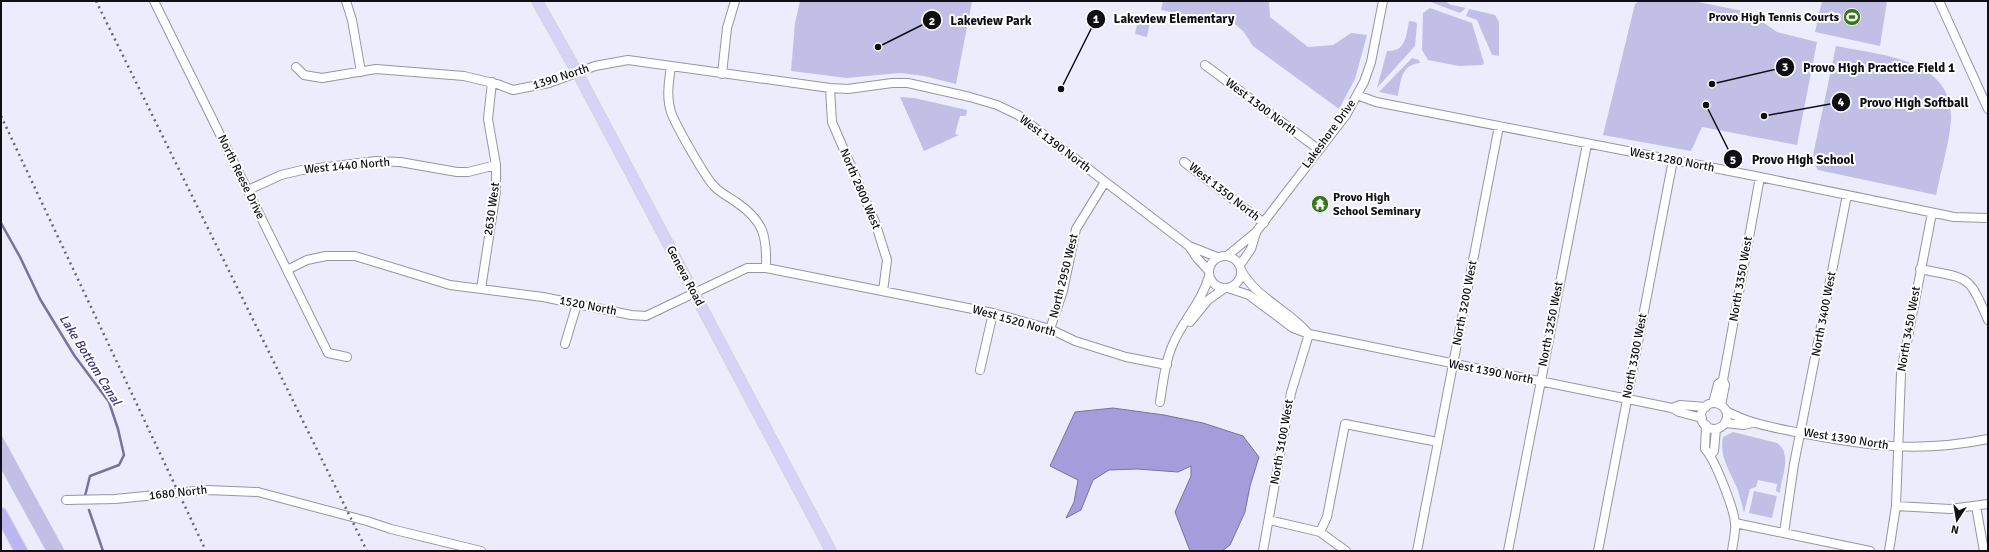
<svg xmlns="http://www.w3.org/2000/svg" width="1989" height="552" viewBox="0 0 1989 552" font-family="Signika,sans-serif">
  <rect width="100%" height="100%" fill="#ececfd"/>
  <path fill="#c1bfe6" d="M800,1H972L956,84L924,76L900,73L847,78L791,71L795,23Z
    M1163,1H1269L1270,17L1308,47L1333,45L1351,33L1367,35L1355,79L1339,109L1253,46L1243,31L1229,19L1214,16L1198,17L1161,10Z
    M1428,1H1445L1451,5L1466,8L1460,13Z
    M1639,1H1693L1748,12L1777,32L1817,42L1797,145L1702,127L1691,151L1603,135L1635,4Z
    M1822,1H1887L1880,46L1815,32Z
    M1430,8L1472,23L1484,63L1482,65L1459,66L1428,60L1422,50L1423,13Z
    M1469,9L1495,15L1499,22V56L1492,55L1477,20L1466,16Z
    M1138,20L1150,22L1147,37L1135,34Z
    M1409,21L1416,22L1417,25L1415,46L1377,88L1387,51C1406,52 1406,36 1409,21Z
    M1836,46C1879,55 1954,58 1951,120C1949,145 1941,170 1936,195L1818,170L1812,160Z
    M1412,58L1419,60L1420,63C1401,65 1401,80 1398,96L1379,92Z
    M900,97L914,98L967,110L966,116H960L955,134L959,135L924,151Z
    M1733,432L1777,443C1793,454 1781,477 1780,493L1776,491L1777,484L1758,480L1756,487L1750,489L1744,513C1742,505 1740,496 1737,488C1730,471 1719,457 1723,437Z
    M1,434L65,551H46L1,469Z
    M1754,491L1777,496L1772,518L1749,513Z"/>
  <path fill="#a39ddc" stroke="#7772a0" d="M1113,408L1164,415L1203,423L1243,436L1259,457L1250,486L1245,512L1230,545L1222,551H1190L1175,512L1191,476V466L1178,472L1137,469L1109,470L1093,480L1081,510L1066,518L1074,502L1078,480L1050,466L1075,412Z"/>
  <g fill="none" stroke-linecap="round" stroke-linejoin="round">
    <path stroke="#7772a0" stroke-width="2.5" d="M1,223L20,257L40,299L74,355L109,402L118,429L124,455L119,465L90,476L85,496
      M89,510L103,551"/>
    <defs>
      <path id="minor" d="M154,1L328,353L347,357
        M346,1L352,20L361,72
        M1939,1L1988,109
        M1205,65L1318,149
        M671,66C669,81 666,97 671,112C675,124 705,177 714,186C720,193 729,197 736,202C764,221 767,236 766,268
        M296,67L304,75L322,78L376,69L464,76L497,84L513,90L549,83L595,66L628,60L830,88L848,89L892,83H908L970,97L997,105L1018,115L1189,246L1217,257
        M722,74L727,28L735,1
        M830,88L832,122L875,222L887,260L883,291
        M1357,95L1376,102L1760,177L1954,217L1988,218
        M1184,162L1264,223
        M248,190L281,175L302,170L376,161L400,162L457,172H468L496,165
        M1189,246L1197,258L1208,270
        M1209 272a16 16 0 1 1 32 0a16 16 0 1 1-32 0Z
        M1227,256L1256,232L1346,115L1364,82L1371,62L1383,1
        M1240,265L1251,249L1256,233
        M1920,269C1969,279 1968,273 1988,320
        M287,270L307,260L326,256H355L450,285L543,297L631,315L646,316L747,268H766L993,313L1050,329L1075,341L1126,357L1167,365
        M1241,270C1256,298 1287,309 1307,332
        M1228,288L1249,295L1293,328L1309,334L1672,408L1679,412L1702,418
        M481,289L496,191V165L488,119L492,82
        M1190,322L1208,300L1225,288
        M1050,329L1063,291L1076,229L1105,182
        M565,344L577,304
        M980,370L993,313
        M1160,402C1163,383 1165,362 1173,344C1183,320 1202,302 1209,276
        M1713,403L1718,384L1723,380
        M1701 416a13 13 0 1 1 26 0a13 13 0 1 1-26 0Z
        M1721,405L1725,385L1723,380L1760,177
        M1672,408L1680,405L1706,407
        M1726,411C1750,424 1775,428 1801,433C1869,446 1919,453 1988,439
        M1725,423L1744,425L1752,423
        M1706,425L1705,449C1715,459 1734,509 1735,523C1736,532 1733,542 1732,551
        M1711,455L1714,451L1716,429
        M66,500L115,499L207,490L258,492L367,521L391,529L481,551
        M1896,506L1950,509L1988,504
        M1976,506L1984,551
        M1269,520L1320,532L1346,551
        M1735,523L1870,551
        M1320,532L1327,517L1345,424L1438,442
        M1784,533L1794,464L1847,195
        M1263,551L1291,393L1309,334
        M1417,551L1499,126
        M1508,551L1587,144
        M1598,551L1673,160
        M1889,551L1896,506L1901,373L1932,213"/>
      <path id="major" d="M537,1L577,72L831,551"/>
      <path id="highway" d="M1,514L21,551"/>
    </defs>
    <use href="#minor" stroke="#9695a4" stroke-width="10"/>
    <use href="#major" stroke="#d4d4d5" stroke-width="12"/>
    <use href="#highway" stroke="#d4d4d5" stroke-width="14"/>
    <use href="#minor" stroke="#fff" stroke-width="8"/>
    <use href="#major" stroke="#d6d3f8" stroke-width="10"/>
    <use href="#highway" stroke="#bbb6f3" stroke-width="12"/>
    <path stroke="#66656f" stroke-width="2.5" stroke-dasharray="2 4" stroke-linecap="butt" d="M96,1L367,551
      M1,116L206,551"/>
  </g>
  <defs>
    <symbol id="stadium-disc" viewBox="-11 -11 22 22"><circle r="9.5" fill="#357716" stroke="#fff"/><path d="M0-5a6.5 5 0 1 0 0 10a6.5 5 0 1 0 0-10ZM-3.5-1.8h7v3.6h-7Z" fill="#fff"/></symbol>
    <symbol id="temple-disc" viewBox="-11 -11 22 22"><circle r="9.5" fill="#357716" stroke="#fff"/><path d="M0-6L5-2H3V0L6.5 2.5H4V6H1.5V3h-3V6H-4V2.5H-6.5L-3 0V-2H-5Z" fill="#fff"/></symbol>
  </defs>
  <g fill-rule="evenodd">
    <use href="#stadium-disc" x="1842" y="7" width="20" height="20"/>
    <use href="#temple-disc" x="1310" y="194" width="20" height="20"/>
  </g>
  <g text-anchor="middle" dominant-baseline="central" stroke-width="4" stroke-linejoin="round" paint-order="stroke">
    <g font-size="12" font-weight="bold" fill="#100f15" stroke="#fff" text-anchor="end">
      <text x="1839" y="17">Provo High Tennis Courts</text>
      <text x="1333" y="197" text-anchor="start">Provo High<tspan x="1333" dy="14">School Seminary</tspan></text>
    </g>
    <g font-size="12" fill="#100f15" stroke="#fff">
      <text transform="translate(561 77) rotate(-18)">1390 North</text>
      <text transform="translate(1261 107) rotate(37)">West 1300 North</text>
      <text transform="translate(1329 134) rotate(-54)">Lakeshore Drive</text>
      <text transform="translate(1055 144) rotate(37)">West 1390 North</text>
      <text transform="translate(1672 160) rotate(11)">West 1280 North</text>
      <text transform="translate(347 166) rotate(-5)">West 1440 North</text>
      <text transform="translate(241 177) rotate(64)">North Reese Drive</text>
      <text transform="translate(860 189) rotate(67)">North 2800 West</text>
      <text transform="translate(1224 192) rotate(38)">West 1350 North</text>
      <text transform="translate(492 209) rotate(-82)">2630 West</text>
      <text transform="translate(685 276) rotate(62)">Geneva Road</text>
      <text transform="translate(1064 276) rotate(-76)">North 2950 West</text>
      <text transform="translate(1741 279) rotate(-80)">North 3350 West</text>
      <text transform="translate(1465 303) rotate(-79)">North 3200 West</text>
      <text transform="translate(588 306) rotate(11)">1520 North</text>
      <text transform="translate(1824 314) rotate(-79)">North 3400 West</text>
      <text transform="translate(1014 321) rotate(16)">West 1520 North</text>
      <text transform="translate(1551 324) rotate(-79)">North 3250 West</text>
      <text transform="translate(1909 329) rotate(-80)">North 3450 West</text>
      <text transform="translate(1635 356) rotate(-79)">North 3300 West</text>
      <text transform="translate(1491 372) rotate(11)">West 1390 North</text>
      <text transform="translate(1846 439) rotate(9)">West 1390 North</text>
      <text transform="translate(1282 442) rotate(-80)">North 3100 West</text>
      <text transform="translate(178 493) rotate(-6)">1680 North</text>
    </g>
    <g font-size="13" font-style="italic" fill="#40317b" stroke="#fff">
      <text transform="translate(90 360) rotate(58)">Lake Bottom Canal</text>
    </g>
  </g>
  <path fill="none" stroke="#100f15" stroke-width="1.5" d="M1061 89L1096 19M878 47L932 20M1712 84L1785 67M1764 116L1841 102M1706 105L1733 159"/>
  <g fill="#100f15" stroke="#fff" stroke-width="1.5">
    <circle cx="1061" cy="89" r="4"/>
    <circle cx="878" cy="47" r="4"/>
    <circle cx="1712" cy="84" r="4"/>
    <circle cx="1764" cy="116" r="4"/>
    <circle cx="1706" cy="105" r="4"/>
    <circle cx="1096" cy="19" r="10"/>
    <circle cx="932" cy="20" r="10"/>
    <circle cx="1785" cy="67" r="10"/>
    <circle cx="1841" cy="102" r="10"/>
    <circle cx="1733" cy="159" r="10"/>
  </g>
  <g font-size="12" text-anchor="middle" font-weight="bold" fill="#fff">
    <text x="1096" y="23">1</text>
    <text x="932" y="25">2</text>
    <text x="1785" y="71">3</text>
    <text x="1841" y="106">4</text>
    <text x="1733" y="164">5</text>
  </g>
  <g font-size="13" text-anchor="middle" font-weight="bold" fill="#100f15" stroke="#fff" stroke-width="4" stroke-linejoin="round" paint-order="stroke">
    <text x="1174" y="23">Lakeview Elementary</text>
    <text x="991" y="25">Lakeview Park</text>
    <text x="1879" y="72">Provo High Practice Field 1</text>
    <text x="1914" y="107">Provo High Softball</text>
    <text x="1803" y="164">Provo High School</text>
  </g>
  <rect width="1989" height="552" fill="none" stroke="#100f15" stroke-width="4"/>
  <g transform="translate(1957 520) rotate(192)" stroke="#ffffff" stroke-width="3" paint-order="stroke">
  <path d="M0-3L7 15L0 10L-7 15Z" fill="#100f15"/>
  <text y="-6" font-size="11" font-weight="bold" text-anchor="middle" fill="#100f15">N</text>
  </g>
</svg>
